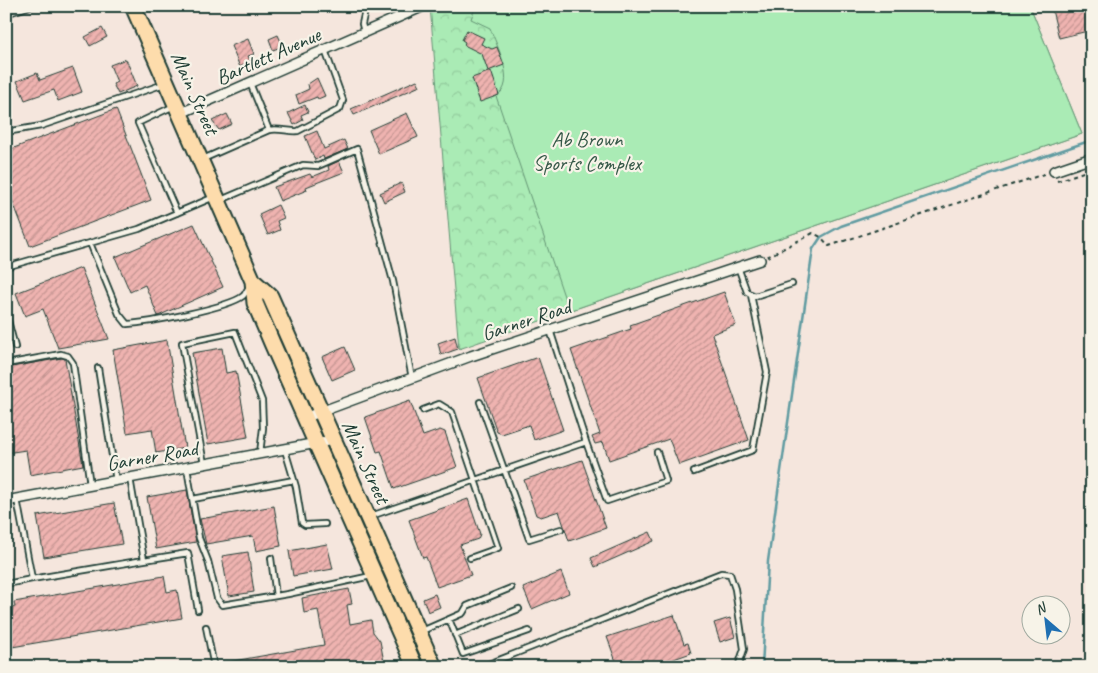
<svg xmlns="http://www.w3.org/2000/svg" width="1098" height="673" viewBox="0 0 1098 673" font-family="Caveat,sans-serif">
  <defs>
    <pattern id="forest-crowns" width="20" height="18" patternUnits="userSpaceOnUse" patternTransform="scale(1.25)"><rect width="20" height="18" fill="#aaebb5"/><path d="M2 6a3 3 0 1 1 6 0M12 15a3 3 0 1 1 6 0" fill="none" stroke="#92ca9c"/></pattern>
    <pattern id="building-hatch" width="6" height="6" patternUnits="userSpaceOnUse" patternTransform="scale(1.25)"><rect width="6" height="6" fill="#efb3b0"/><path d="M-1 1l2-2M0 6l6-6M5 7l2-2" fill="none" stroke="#c19390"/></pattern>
  </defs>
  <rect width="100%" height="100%" fill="#f5e6dd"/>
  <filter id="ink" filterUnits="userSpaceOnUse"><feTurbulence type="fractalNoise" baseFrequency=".02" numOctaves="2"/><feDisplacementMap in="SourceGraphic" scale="10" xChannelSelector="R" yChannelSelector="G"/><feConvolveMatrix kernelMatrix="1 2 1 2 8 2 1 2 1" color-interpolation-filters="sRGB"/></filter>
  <g filter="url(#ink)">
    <path fill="url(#forest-crowns)" stroke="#649474" d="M430,6H1030L1082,134L459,349Z"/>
    <path fill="#aaebb5" stroke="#649474" d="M481,6H1030L1082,134L569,311L496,96C518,85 496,44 490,28L471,19L475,8Z"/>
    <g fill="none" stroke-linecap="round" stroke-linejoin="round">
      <path stroke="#609ba1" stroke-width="2.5" d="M762,667L768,561L813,249L821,237L841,226L1092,140"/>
    </g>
    <path fill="url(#building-hatch)" stroke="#1f3d34" d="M1051,6H1088L1092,30L1059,38Z
      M102,28L107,37L90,46L85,37Z
      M467,30L484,38L481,44L492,49L497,47L504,65L488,71L482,54L464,45L465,42L462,40Z
      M278,35L283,46L273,50L269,39Z
      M248,39L254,54L248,56L251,62L240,67L231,46Z
      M126,59L137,86L118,94L113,84L117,82L110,65Z
      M73,68L82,92L58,101L54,90L25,100L17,81L37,73L40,80Z
      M491,71L499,95L480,102L472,78Z
      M317,78L325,96L318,99L317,97L299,104L296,95L309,89L308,84Z
      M417,80L420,86L354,115L351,109Z
      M305,105L308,112L301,115L303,120L294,125L288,113Z
      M116,109L151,200L30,246L6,184V151Z
      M407,113L418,137L379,154L369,130Z
      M227,114L232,124L219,130L212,121Z
      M317,131L324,149L344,140L348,149L324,159L323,156L315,160L305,136Z
      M339,161L344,172L306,187L307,190L280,201L274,187L310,174L312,177L329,170L328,166Z
      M401,183L405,192L384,202L380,193Z
      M278,205L284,218L277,221L280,230L268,235L259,214Z
      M194,224L223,287L158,316L145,285L130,292L115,257Z
      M81,268L109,339L58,348L43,309L25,316L16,293Z
      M724,292L736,325L712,334L749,440L679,465L669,439L609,460L603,442L595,444L592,437L600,434L571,350L631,329L630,325Z
      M455,337L458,349L441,355L438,343Z
      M167,340L185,448L156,453L152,429L127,433L113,350Z
      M345,347L355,370L332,380L322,357Z
      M222,348L226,373L236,371L248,437L208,444L192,353Z
      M538,357L563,430L534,440L529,425L502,434L497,432L478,378Z
      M62,358L65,359L83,465L30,475L26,450L6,453V368Z
      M410,401L423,436L440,430L445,432L457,467L394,489L381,451L377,452L365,417Z
      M582,460L606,528L569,541L559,511L541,517L536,515L524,480Z
      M187,490L196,542L156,549L147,497Z
      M468,499L480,534L478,539L460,545L471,575L437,587L426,557L423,558L409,520Z
      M114,503L122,544L44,557L37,516Z
      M274,506L281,546L256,551L253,536L206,544L200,519Z
      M650,532L654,541L595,567L591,558Z
      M327,544L333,569L293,576L289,551Z
      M248,552L254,592L229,596L222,556Z
      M561,572L569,593L532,609L523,588Z
      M164,576L167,592L177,590L182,618L12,647L7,619L11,618L10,608L15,607L14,602Z
      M349,589L352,604L347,605L350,624L371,620L373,632L380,641L385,667H281V661L249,667H223L222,663L324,645L318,610L304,613L302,598Z
      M435,594L440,607L428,612L423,599Z
      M674,615L684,644L688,643L691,653L651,667H618L607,637Z
      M730,618L735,637L720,642L714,623Z"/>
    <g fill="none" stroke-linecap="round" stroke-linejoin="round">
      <defs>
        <path id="lane" d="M6,14L30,6
          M364,32L362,24L366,6
          M174,106L138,123L177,213
          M269,130C280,128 288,132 298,131L340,109L343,100L325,50
          M6,132L41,126L164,84
          M203,159L269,130L250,83
          M221,200L303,165L318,166L357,149L393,281L412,378
          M90,243L119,314L127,324C147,323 228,308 243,296C245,295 247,289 249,287
          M6,267L139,229L214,197
          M738,267L747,292L755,296L792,284
          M6,313L15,347
          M6,364L61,354L68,356L73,363L90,485
          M98,368L116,481
          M480,402L529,539L561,529
          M423,410L439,404L452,412L498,548L470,558
          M586,442L607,501L666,481L657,452
          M285,450L296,487L302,523L305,525L325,524
          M204,464L182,343L235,332L262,401L263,428L260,453
          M187,468L199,538L208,561L217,598L222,605L288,594L371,576
          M694,472L753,450L767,372L751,295
          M17,499L32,579L144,560L130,478
          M193,499L294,480
          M371,516L586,442L550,330
          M271,558L276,596
          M144,560L188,553L198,610
          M6,584L32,579
          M449,619L463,654L529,631
          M206,627L214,667
          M422,631L463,613L467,606L511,588
          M455,635L519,609
          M481,667L721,573L730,574L735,589L744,649L738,667"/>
        <path id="street" d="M181,113L424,6
          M1054,171L1092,158
          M304,418L471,356L760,260
          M6,501L333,440"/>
        <path id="primary" d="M133,6L253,281L255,303L272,343L415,667
          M253,281L270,296L434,667"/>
      </defs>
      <use href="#lane" stroke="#1f3d34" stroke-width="8"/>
      <use href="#street" stroke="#1f3d34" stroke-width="12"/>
      <use href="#primary" stroke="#1f3d34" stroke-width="19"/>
      <path stroke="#1f3d34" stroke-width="2" stroke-dasharray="4 4" stroke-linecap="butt" d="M1057,181L1092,169
        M767,257L813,233L821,237L829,246L1047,173"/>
      <use href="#lane" stroke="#f7f3e8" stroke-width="4.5"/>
      <use href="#street" stroke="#f7f3e8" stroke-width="9"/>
      <use href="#primary" stroke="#fddcac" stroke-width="15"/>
    </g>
  </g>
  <g text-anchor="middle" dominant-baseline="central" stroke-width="4.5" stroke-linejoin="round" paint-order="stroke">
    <g font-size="21" fill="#1f3d34" stroke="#f7f3e8">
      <text transform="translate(268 56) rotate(-24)">Bartlett Avenue</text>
      <text transform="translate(195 93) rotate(66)">Main Street</text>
      <text transform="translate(526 320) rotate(-18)">Garner Road</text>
      <text transform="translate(152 456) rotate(-10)">Garner Road</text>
      <text transform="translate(366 462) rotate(66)">Main Street</text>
    </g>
    <g font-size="21" fill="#345747" stroke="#f7f3e8">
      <text x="587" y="139">Ab Brown<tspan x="587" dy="24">Sports Complex</tspan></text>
    </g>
  </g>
  <rect width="1098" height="673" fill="none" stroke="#f7f3e8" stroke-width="25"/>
  <rect x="12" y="12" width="1073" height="648" fill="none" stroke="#1f3d34" stroke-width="2" filter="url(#ink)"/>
  <g transform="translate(1046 620) rotate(332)"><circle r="24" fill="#f7f3e8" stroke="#a1aaa0"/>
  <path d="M0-4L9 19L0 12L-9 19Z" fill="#1f6fb2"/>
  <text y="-8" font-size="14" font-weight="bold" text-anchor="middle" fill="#1f3d34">N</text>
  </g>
</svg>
